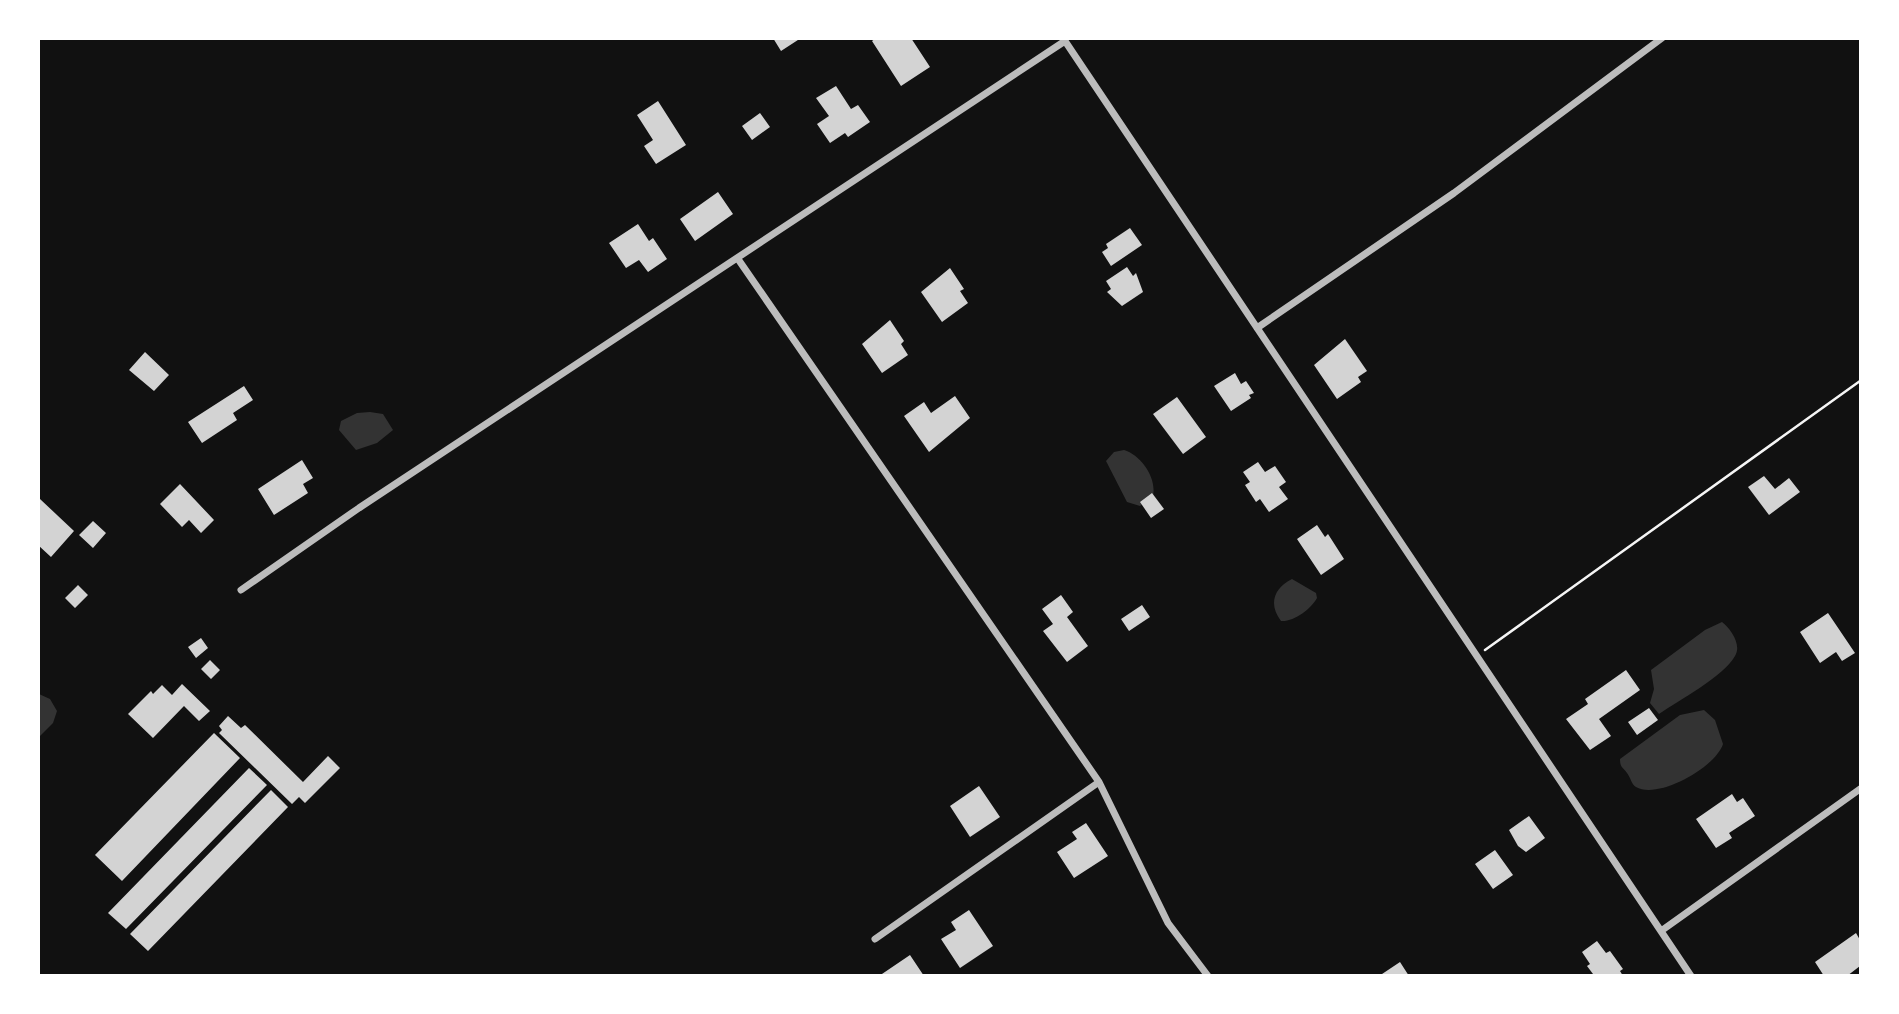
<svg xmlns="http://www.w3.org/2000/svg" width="1899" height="1014" viewBox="0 0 1899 1014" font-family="Lato,sans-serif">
  <rect width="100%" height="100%" fill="#111"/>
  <path fill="#333" d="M370,412L383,414L393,430L377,443L356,450L339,430L341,421L357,413Z
    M1124,450C1141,455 1157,478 1153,496L1140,506L1127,502L1106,461L1114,452Z
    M1292,579L1316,593L1317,598C1311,609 1294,622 1281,621C1268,604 1274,588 1292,579Z
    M1722,622C1731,629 1742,645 1735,656C1724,676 1678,701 1659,714L1650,703L1654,689L1651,670L1705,630Z
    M39,694L50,699L57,711L53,723L39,737Z
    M1704,710L1715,720L1723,744C1716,767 1658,800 1636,787C1631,784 1631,778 1627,773C1623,767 1620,768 1620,759L1680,715Z"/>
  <path fill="#d3d3d3" d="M773,38H801L781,51Z
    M876,38H911L930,67L901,86L872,41Z
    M836,86L851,109L858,105L870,122L848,137L845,133L830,143L817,124L829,116L816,98Z
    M658,101L686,145L656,164L644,146L653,140L637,115Z
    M760,113L770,127L752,140L742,126Z
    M718,192L733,214L695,241L680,219Z
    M638,224L649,241L653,238L667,259L648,272L639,260L626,268L609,243Z
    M1130,228L1142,245L1111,266L1102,252L1108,248L1106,244Z
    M1127,267L1133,276L1136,273L1143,292L1122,306L1107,292L1111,289L1106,281Z
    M950,268L964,289L960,291L968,303L942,322L921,292Z
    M890,320L904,341L901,344L908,355L882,373L862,344Z
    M1345,339L1367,371L1358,377L1361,382L1337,399L1314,365Z
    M145,352L169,375L154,391L129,370Z
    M1235,373L1241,384L1246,381L1254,393L1249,395L1251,398L1231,411L1214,386Z
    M244,386L253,400L233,413L237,420L202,443L188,422Z
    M955,396L970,418L929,452L904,416L924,402L931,413Z
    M1177,397L1206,437L1183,454L1153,414Z
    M302,460L313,478L303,484L308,493L274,515L258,489Z
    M1258,462L1265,472L1275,466L1286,482L1279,487L1288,499L1269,512L1260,499L1256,502L1245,485L1250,482L1243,472Z
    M1764,476L1775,489L1789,478L1800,492L1769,515L1748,487Z
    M180,484L214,520L201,533L189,520L182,527L160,504Z
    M1152,493L1164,509L1151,518L1140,502Z
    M40,499L74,531L51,557L38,545Z
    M93,521L106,533L93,548L79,535Z
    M1317,525L1325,537L1328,534L1344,559L1321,575L1297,539Z
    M78,585L88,595L75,608L65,598Z
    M1061,595L1073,612L1067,617L1088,646L1067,662L1043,631L1053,624L1042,609Z
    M1142,605L1150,617L1129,631L1121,619Z
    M1828,613L1855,653L1842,661L1836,652L1820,663L1800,632Z
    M201,638L208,648L196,658L188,647Z
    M210,660L220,670L211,679L201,669Z
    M1626,670L1640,690L1599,719L1611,736L1590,750L1566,719L1588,704L1585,699Z
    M182,684L210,711L199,721L184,706L153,738L128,714L151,691L153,694L162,685L172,695Z
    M1649,708L1658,720L1637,735L1628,722Z
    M228,716L241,728L245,725L303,782L328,756L340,768L305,803L299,797L292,804L219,733L222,730L219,726Z
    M214,733L240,758L122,881L95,855Z
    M249,768L267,785L126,929L108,913Z
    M979,786L1000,817L970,837L950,806Z
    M271,790L288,807L148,951L130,934Z
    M1732,794L1737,802L1743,798L1755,816L1729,833L1732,838L1716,848L1696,819Z
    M1529,816L1545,838L1526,852L1518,846L1509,830Z
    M1086,823L1108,856L1074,878L1057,852L1077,839L1072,832Z
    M1495,850L1513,875L1493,889L1475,864Z
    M969,910L993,946L960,968L941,939L956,930L951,922Z
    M1856,933L1860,940V966L1847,976H1824L1815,962Z
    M1597,941L1606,953L1610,951L1623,969L1620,971L1623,976H1590L1593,974L1587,966L1590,964L1582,952Z
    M910,955L924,976H879Z
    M1400,962L1409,976H1379Z"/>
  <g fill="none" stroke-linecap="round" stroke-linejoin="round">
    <path stroke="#f5f5f5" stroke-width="2.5" d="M1485,650L1860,381"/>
    <path stroke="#bcbcbc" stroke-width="7" d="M1063,38L1691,976
      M738,259L1099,782L1168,923L1208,976
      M1257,328L1454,193L1662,38
      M241,590L359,508L1065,41
      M1661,931L1860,789
      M875,939L1099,782"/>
  </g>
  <rect width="1899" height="1014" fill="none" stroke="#ffffff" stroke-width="80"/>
</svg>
